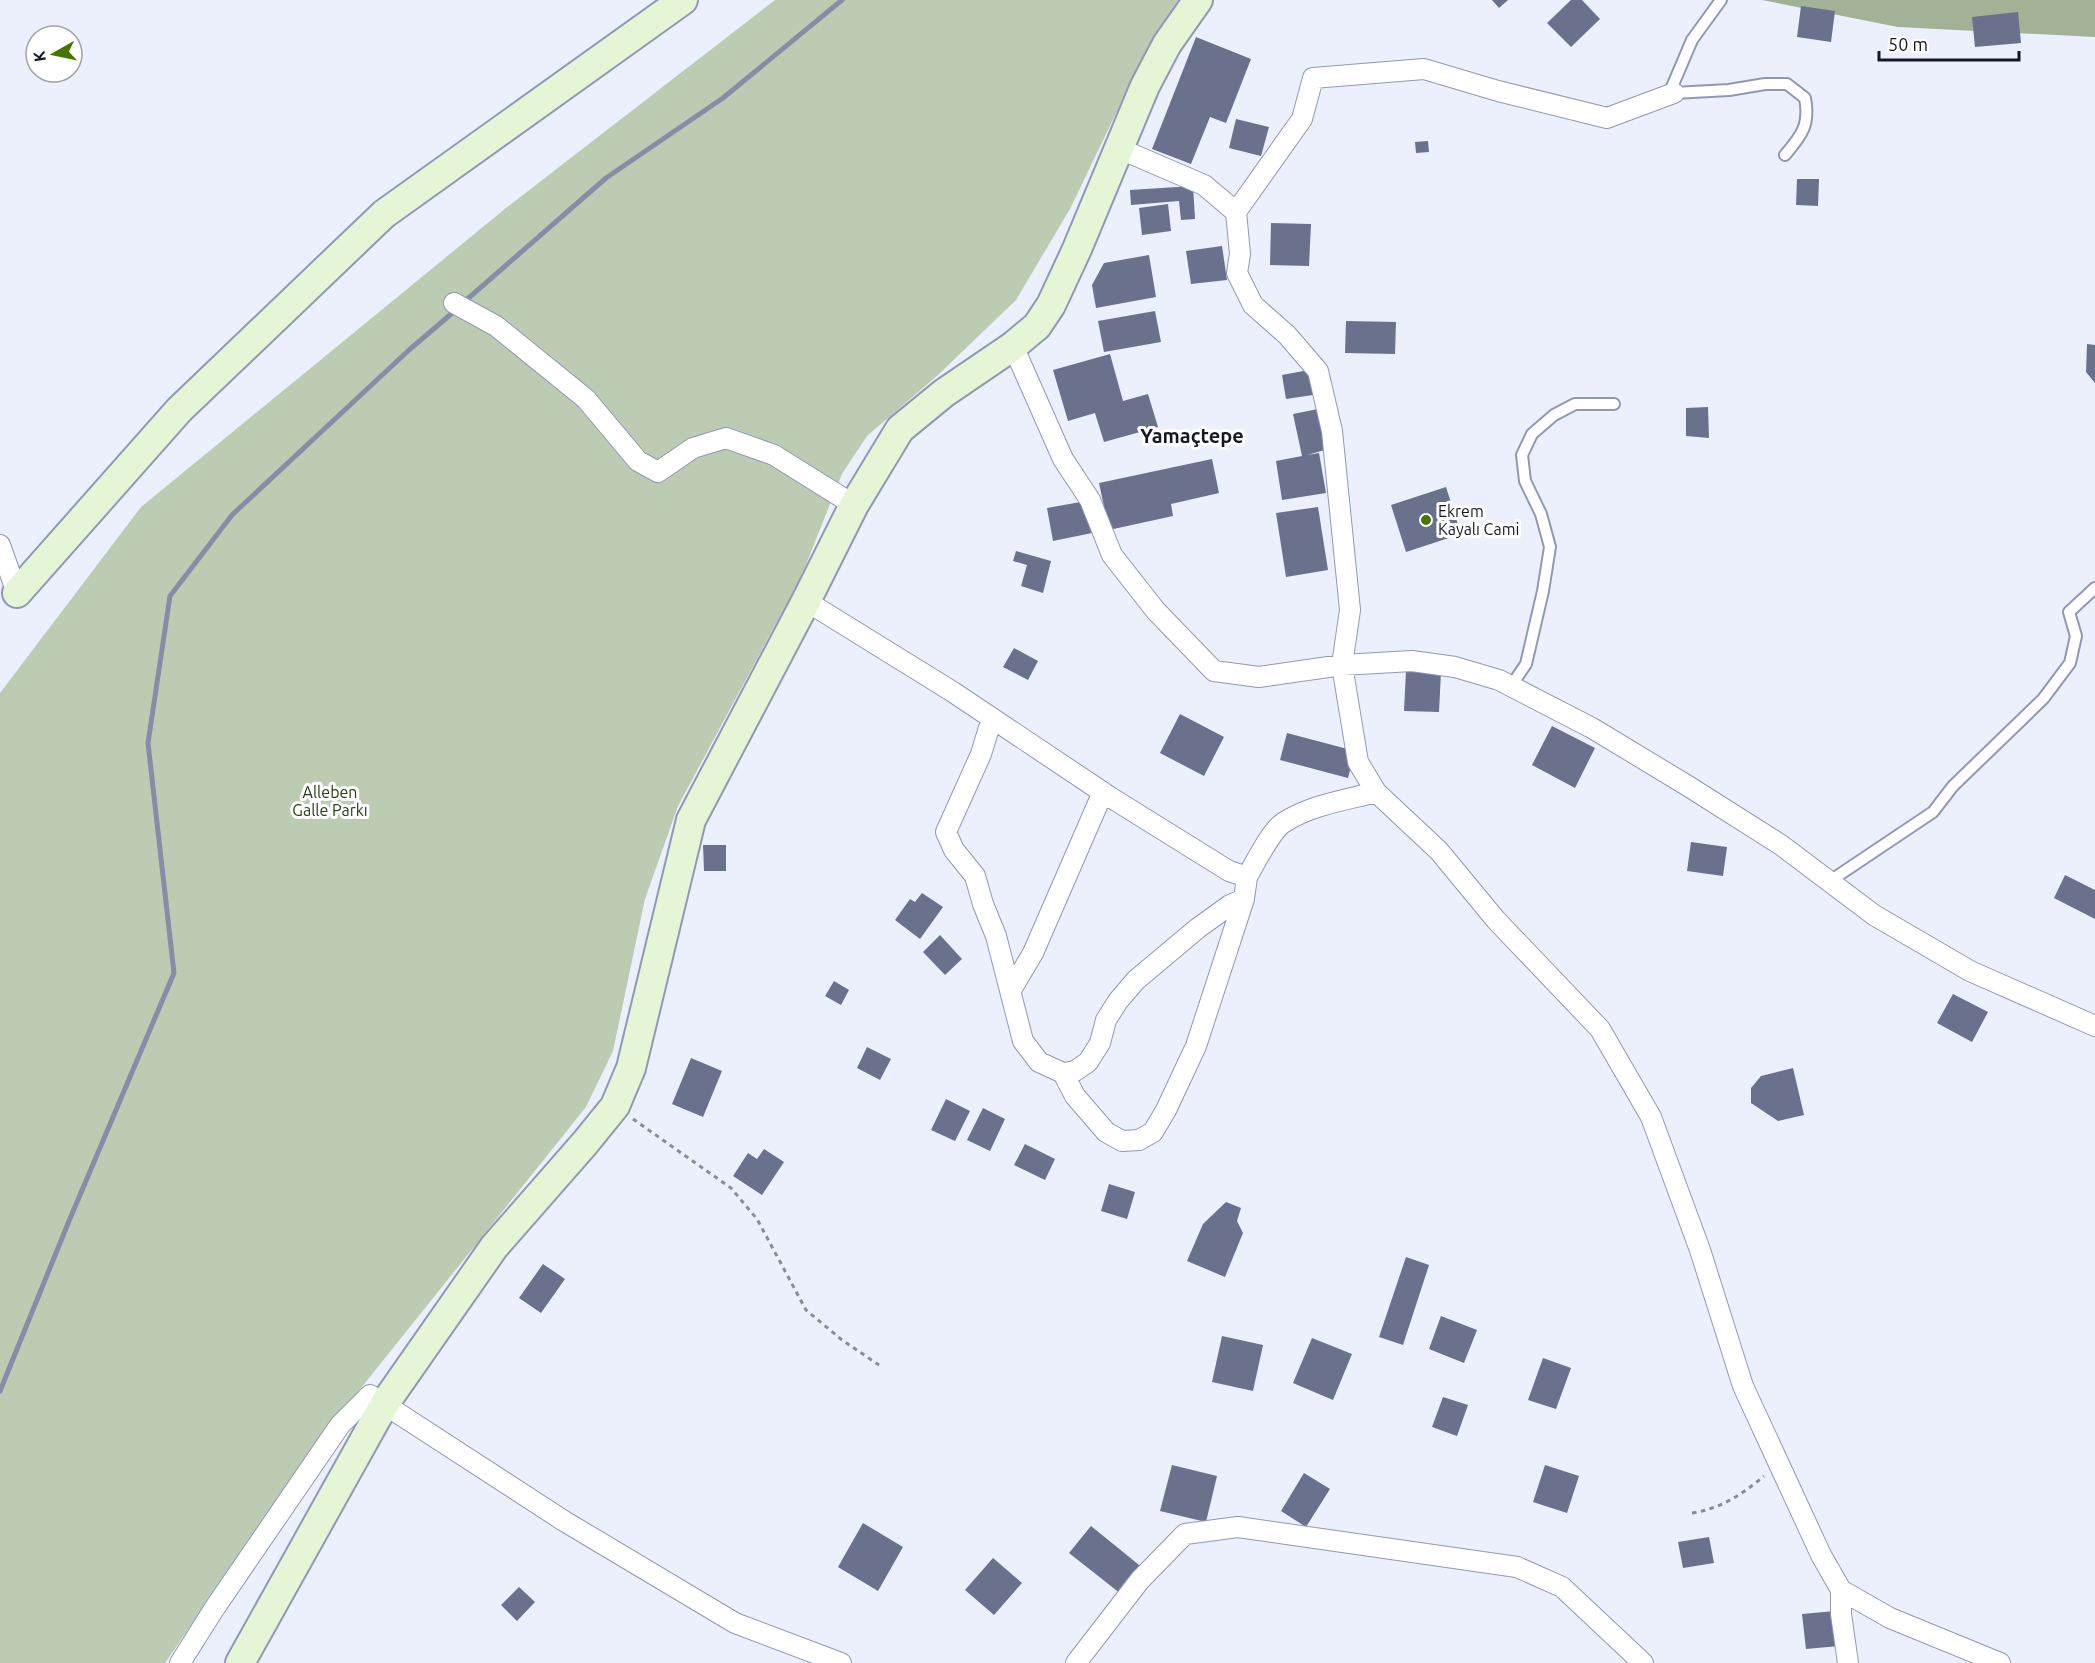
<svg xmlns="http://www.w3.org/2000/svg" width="2095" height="1663" viewBox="0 0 2095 1663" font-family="Ubuntu,sans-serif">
  <rect width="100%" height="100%" fill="#ecf0fd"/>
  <path fill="#bcccb2" d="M775,0H1179L1121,103L1070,209L1016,300L938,375L867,436L842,474L801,577L678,806L645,899L613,1051L586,1107L317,1443L165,1663H0V693L141,507L506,208Z"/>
  <path fill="#a2b296" d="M1762,0H2095V37L1898,27Z"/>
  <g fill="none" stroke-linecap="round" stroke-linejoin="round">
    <path stroke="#868ea7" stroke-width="5" d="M464,302L606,178L723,98L842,0
      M0,1391L69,1221L174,973L148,743L170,596L232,515L409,350L457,309"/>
  </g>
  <path fill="#69718d" d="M1492,0H1508L1499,8Z
    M1571,0H1582L1600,19L1571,47L1547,23Z
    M1801,6L1835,11L1831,42L1797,37Z
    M2018,12L2021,43L1975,47L1972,17Z
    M1196,37L1251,59L1226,123L1210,117L1191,164L1152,149Z
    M1236,119L1269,127L1261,156L1229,148Z
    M1428,141L1429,152L1416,153L1415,142Z
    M1797,179H1819L1818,206L1796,205Z
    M1193,186L1195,219L1181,220L1179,201L1131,205L1130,190Z
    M1168,204L1171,231L1142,235L1139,208Z
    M1271,223L1311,224L1309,266L1270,265Z
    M1222,246L1227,280L1191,284L1186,251Z
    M1149,255L1156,297L1096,308L1092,285L1104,263Z
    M1155,311L1161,342L1104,352L1098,321Z
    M1346,321L1396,322L1395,354L1345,353Z
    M2087,344L2095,345V383L2086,372Z
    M1110,354L1123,401L1148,394L1158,427L1104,442L1095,413L1068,421L1053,370Z
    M1309,370L1313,395L1286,399L1282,375Z
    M1708,407L1709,438L1686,436V408Z
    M1318,409L1325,450L1307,455L1319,453L1326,493L1282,500L1276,461L1302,456L1293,414Z
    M1212,459L1219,493L1171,504L1173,516L1109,530L1099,483Z
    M1446,487L1461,534L1406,552L1391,505Z
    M1086,501L1092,533L1053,541L1047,508Z
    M1318,507L1328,570L1286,577L1276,513Z
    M1016,551L1051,561L1043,593L1021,586L1027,565L1013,561Z
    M1014,648L1038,661L1028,680L1003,667Z
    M1406,671L1441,672L1439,712L1404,711Z
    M1180,714L1224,737L1204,776L1160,753Z
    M1552,726L1595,748L1575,788L1532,765Z
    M1287,733L1355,751L1348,778L1280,760Z
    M1691,842L1727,847L1723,876L1687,871Z
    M703,845H726V871H704Z
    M2065,875L2095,890V919L2054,898Z
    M922,893L943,907L920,939L895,920L910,899L915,902Z
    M940,935L962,959L945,975L923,952Z
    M834,981L849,990L841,1005L825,996Z
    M1953,994L1988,1012L1972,1042L1937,1023Z
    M867,1047L891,1059L880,1080L857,1068Z
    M691,1058L722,1071L703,1117L672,1104Z
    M1793,1068L1804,1115L1778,1121L1751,1103V1088L1761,1076Z
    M946,1099L970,1111L955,1141L931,1130Z
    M983,1108L1005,1119L990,1151L967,1140Z
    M1025,1144L1055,1159L1045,1180L1014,1165Z
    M764,1149L784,1162L762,1195L733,1176L748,1153L757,1159Z
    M1109,1184L1135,1192L1127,1219L1101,1211Z
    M1226,1202L1241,1208L1237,1221L1243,1233L1225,1277L1187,1261L1203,1224Z
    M1406,1257L1429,1265L1403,1345L1379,1337Z
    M543,1264L565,1279L541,1313L519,1298Z
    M1441,1316L1477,1330L1464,1363L1429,1349Z
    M1222,1336L1263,1345L1253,1391L1212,1382Z
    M1312,1338L1352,1354L1333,1400L1293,1383Z
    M1543,1358L1571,1368L1556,1409L1528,1400Z
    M1443,1397L1468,1405L1457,1436L1432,1427Z
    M1172,1465L1217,1476L1206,1522L1160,1511Z
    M1545,1465L1579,1476L1567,1513L1533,1502Z
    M1304,1473L1330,1489L1306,1527L1281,1511Z
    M863,1523L903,1547L878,1591L838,1567Z
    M1091,1526L1144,1569L1121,1594L1069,1553Z
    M1709,1537L1714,1563L1683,1568L1678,1542Z
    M993,1558L1022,1583L994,1615L965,1590Z
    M519,1587L535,1602L517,1621L501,1605Z
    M1835,1611L1839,1646L1806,1649L1802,1614Z"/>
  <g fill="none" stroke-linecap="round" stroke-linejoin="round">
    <defs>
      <path id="lane" d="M1674,93L1729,90L1765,84H1787L1805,98C1810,125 1802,135 1785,155
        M1669,94L1692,40L1721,0
        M1511,686L1526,664L1543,591L1550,547L1541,514L1525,481L1522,455L1532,434L1554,415L1575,404H1614
        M1830,881L1933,812L1953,786L2043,699L2070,663L2076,636L2069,612L2095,588"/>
      <path id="street" d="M1118,148L1204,185L1236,212L1240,254L1237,273L1253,305L1287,335L1318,371L1332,431L1350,610L1342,665L1358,762L1376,792L1439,851L1496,920L1600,1029L1651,1117L1700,1250L1743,1386L1821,1555L1841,1590V1614L1848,1663
        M1236,212L1302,119L1313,78L1424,69L1498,91L1607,118L1674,93
        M454,303L496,326L586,399L638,461L658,472L693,448L726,438L774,455L854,505
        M1013,346L1063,459L1090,500L1112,555L1156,611L1214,671L1259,677L1342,665L1412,661L1455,667L1499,680L1592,728L1688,786L1781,845L1874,915L1970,971L2095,1026
        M0,545L17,593
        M806,601L953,692L1110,797L1229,871L1247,877C1255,863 1271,831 1283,823C1310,805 1346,800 1376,792
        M992,718L981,754L946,832L954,850L975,876L983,904L996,936L1023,1041L1039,1062L1063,1073L1075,1071L1088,1062L1100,1043L1106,1020L1118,1001L1136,980L1198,928L1230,905L1244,899L1247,877
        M1011,990L1033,953L1103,792
        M1063,1073L1075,1096L1106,1132L1122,1141L1139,1140L1153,1132L1166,1110L1196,1046L1244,899
        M1841,1590L1890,1618L2000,1663
        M180,1663L214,1609L340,1425L370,1395L564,1521L735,1623L841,1663
        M1076,1663L1140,1580L1185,1534L1238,1527L1517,1567L1562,1587L1643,1663"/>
      <path id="secondary" d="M17,593L179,410L384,214L683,0
        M240,1663L385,1403L494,1247L585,1143L615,1106L631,1068L691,820L806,601L854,505L900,429L944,393L1013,346L1037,326L1051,305L1077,249L1145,86L1167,44L1198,0"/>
    </defs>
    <use href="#lane" stroke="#9098b6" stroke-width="14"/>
    <use href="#street" stroke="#9098b6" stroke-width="22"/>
    <use href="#secondary" stroke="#9098b6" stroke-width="32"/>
    <path stroke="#898c98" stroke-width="3" stroke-dasharray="4.5 4.5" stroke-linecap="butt" d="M633,1119L731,1188L757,1219L806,1310L842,1340L879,1365
      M1692,1513C1720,1509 1743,1494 1764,1476"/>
    <use href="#lane" stroke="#fff" stroke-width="10"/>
    <use href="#street" stroke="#fff" stroke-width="20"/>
    <use href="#secondary" stroke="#e5f6d7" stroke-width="28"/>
  </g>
  <circle fill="#457700" stroke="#fff" stroke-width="2" cx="1426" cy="520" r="6"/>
  <g text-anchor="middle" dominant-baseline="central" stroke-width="6" stroke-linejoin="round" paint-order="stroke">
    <g font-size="16" fill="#151823" stroke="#fff" text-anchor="start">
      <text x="1438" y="511">Ekrem<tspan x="1438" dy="18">Kayalı Cami</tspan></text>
    </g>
    <g font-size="16" fill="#273e12" stroke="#fff">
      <text x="330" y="792">Alleben<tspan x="330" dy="18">Galle Parkı</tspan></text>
    </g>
    <g font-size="20" font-weight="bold" fill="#151823" stroke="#fff">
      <text x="1192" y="435">Yamaçtepe</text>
    </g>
  </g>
  <g transform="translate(54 54) rotate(261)"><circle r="28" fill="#ffffff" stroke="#a1a3a7" stroke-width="1.5"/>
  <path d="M0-4.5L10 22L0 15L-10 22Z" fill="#457700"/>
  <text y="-9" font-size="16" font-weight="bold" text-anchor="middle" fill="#151823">K</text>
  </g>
  <path d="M1879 51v9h140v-9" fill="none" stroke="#151823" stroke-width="3"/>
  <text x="1888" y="51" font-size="18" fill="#151823" stroke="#ffffff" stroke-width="4.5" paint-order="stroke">50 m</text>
</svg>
